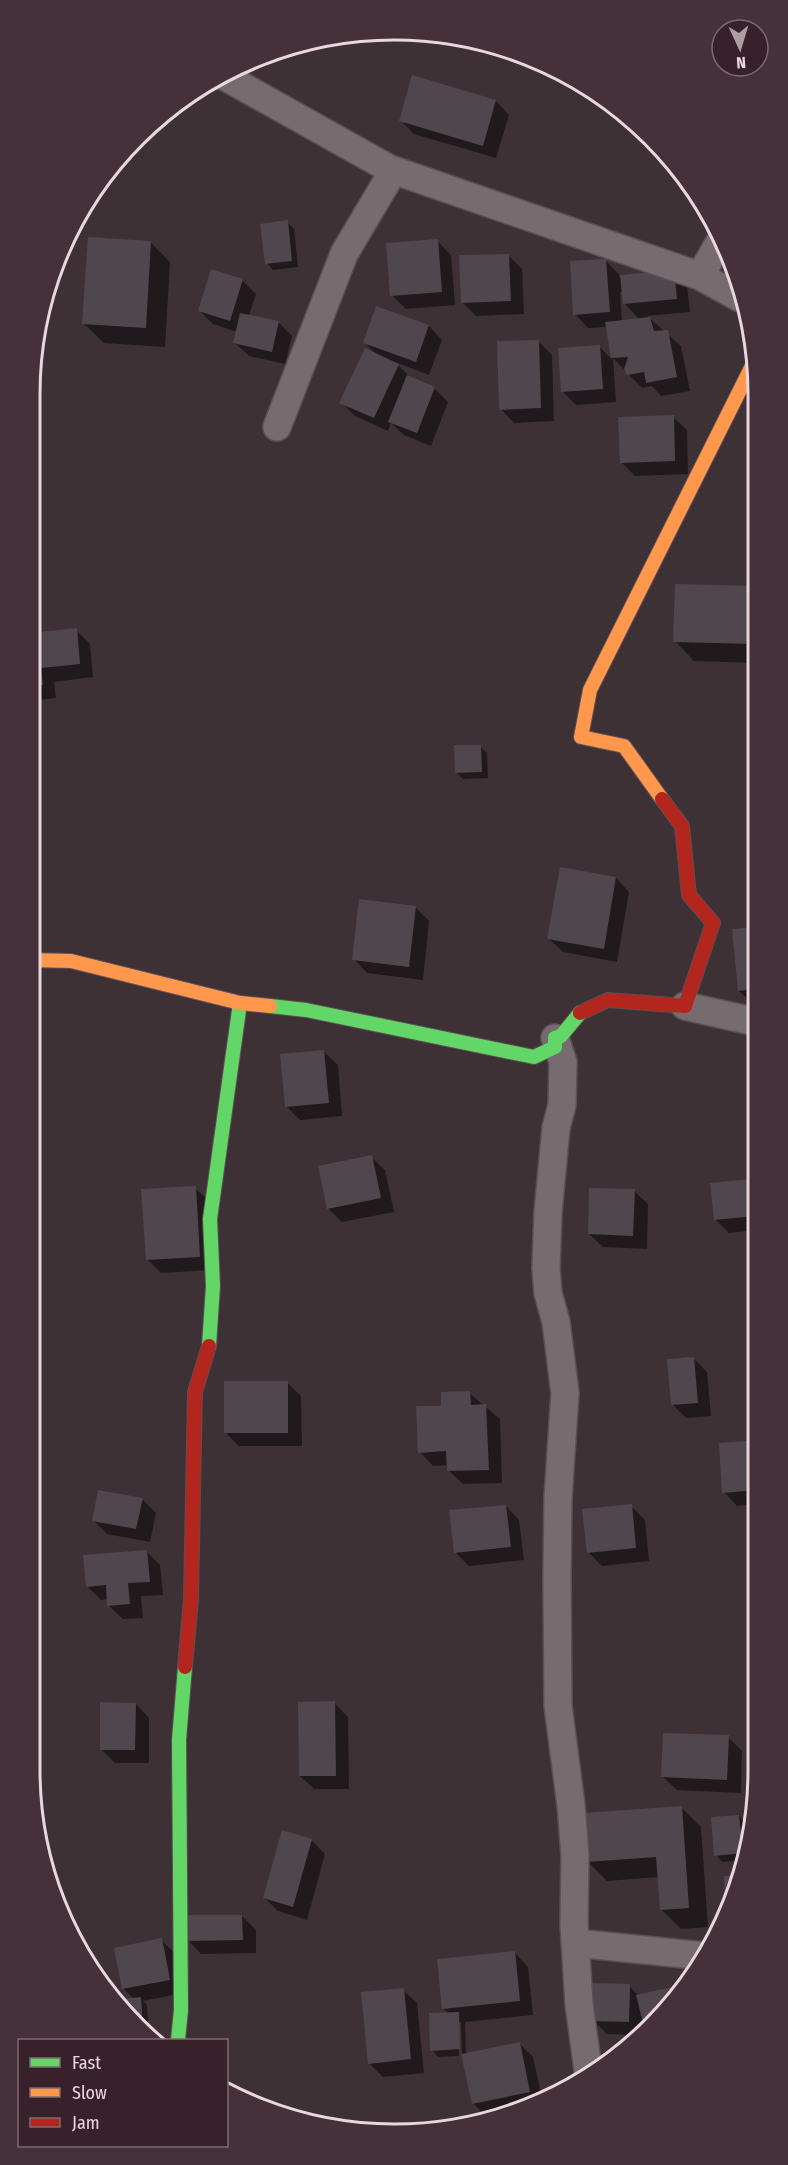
<svg xmlns="http://www.w3.org/2000/svg" width="788" height="2165" viewBox="0 0 788 2165" font-family="'Fira Sans Condensed',sans-serif">
  <rect width="100%" height="100%" fill="#3d3136"/>
  <path fill="#0007" fill-rule="evenodd" d="M496,101L509,115L496,158L414,134L400,120Z
    M287,222L294,229L298,267L273,270L267,263Z
    M437,241L451,255L455,305L406,309L392,295Z
    M151,243L170,262L165,347L104,343L84,324Z
    M508,255L522,269L524,314L476,316L462,302Z
    M605,260L619,274V277L674,271L687,285L690,312L647,316L681,346L690,391L661,396L652,386L642,388L613,358L616,402L576,405L563,392L599,346L612,360L607,327L588,328L575,314ZM620,292H623L624,303L640,320L622,322Z
    M242,280L256,294L249,316L278,322L292,336L285,364L249,356L235,343L237,332L213,324L200,311Z
    M377,308L429,326L442,340L429,375L395,362L412,379L434,388L448,402L431,446L404,435L391,423L388,431L355,416L341,402L378,356L364,342Z
    M538,341L552,355L554,421L514,423L501,409Z
    M673,417L687,430L688,474L635,476L621,462Z
    M676,586L755,588L756,663L694,661L675,641Z
    M76,630L90,644L93,677L54,682L56,698L30,701V635Z
    M480,746L487,753L488,778L463,779L456,772Z
    M616,878L629,892L617,962L563,952L549,939Z
    M416,908L429,921L423,980L367,973L354,959Z
    M756,929V1004H753L739,991L734,930Z
    M324,1052L338,1065L342,1116L300,1120L286,1106Z
    M371,1157L385,1170L394,1212L342,1222L328,1208Z
    M752,1181L757,1186V1230L729,1233L715,1219Z
    M195,1188L209,1201L213,1270L161,1273L147,1259Z
    M634,1191L648,1204L647,1249L603,1247L589,1234Z
    M694,1359L707,1372L711,1416L686,1418L673,1405Z
    M287,1382L301,1396L302,1446H239L226,1433Z
    M469,1393L500,1419L502,1483L463,1484L449,1471V1465L433,1466L420,1452L443,1407Z
    M757,1441V1504L737,1506L724,1492L720,1444Z
    M142,1499L156,1513L150,1542L107,1534L94,1521Z
    M506,1506L519,1520L524,1560L469,1566L455,1552Z
    M631,1506L645,1520L649,1561L602,1566L588,1552Z
    M147,1552L160,1565L163,1595L141,1596L143,1618L123,1619L109,1606L108,1599L101,1600L87,1586Z
    M334,1703L348,1717L349,1789H314L300,1776Z
    M136,1704L149,1718V1763H115L101,1749Z
    M728,1737L742,1751L741,1793L677,1790L663,1777Z
    M681,1807L701,1827L708,1927L681,1929L661,1909L659,1877L607,1881L587,1861Z
    M739,1816L745,1823L748,1848L746,1860L722,1862L716,1855Z
    M311,1840L325,1854L307,1920L278,1911L265,1898Z
    M242,1916L256,1930V1953L201,1954L188,1940Z
    M161,1940L175,1953L183,1993L143,2001L147,2005L149,2033L121,2011L114,2001L134,1999L123,1988Z
    M515,1953L528,1967L533,2015L465,2022L466,2054L519,2043L533,2057L542,2098L513,2111L487,2117L473,2103L462,2056L461,2022H458L459,2056L438,2057L432,2050L449,2014L444,2009Z
    M629,1986L639,1996L684,1986L646,2024L642,2020V2028L635,2035L607,2034L593,2020Z
    M403,1990L417,2003L424,2073L383,2077L369,2063Z"/>
  <path fill="#4f474d" d="M412,75L496,100L483,146L399,121Z
    M288,220L292,261L265,264L260,224Z
    M88,237L151,241L146,328L82,324Z
    M438,239L442,292L390,296L386,243Z
    M509,254L511,301L461,303L459,255Z
    M606,259L610,312L573,315L570,261Z
    M211,269L243,279L230,321L198,311Z
    M674,270L677,299L623,304L620,275Z
    M376,306L429,325L416,362L363,343Z
    M240,313L279,321L272,352L233,343Z
    M650,317L654,331L668,330L677,377L646,383L644,372L627,375L624,369L628,357L611,358L605,322Z
    M539,340L541,408L499,410L497,341Z
    M600,345L603,389L561,392L558,348Z
    M365,348L399,364L374,418L339,403Z
    M407,375L435,387L417,433L388,422Z
    M674,415L675,461L620,463L618,417Z
    M675,584L755,586V644L673,642Z
    M77,628L80,664L41,668L43,685L30,686V633Z
    M454,745H481L482,772L455,773Z
    M560,867L616,877L604,949L547,939Z
    M359,899L416,906L409,967L352,960Z
    M756,927V989L738,991L732,929Z
    M324,1050L329,1103L285,1107L280,1054Z
    M372,1155L381,1198L327,1209L318,1166Z
    M752,1179L756,1216L714,1220L710,1183Z
    M196,1186L200,1257L146,1260L141,1189Z
    M589,1188L635,1189L633,1236L588,1234Z
    M694,1357L698,1403L671,1405L667,1359Z
    M224,1381H288V1433H224Z
    M470,1391L471,1405L486,1404L489,1470L447,1471L446,1451L418,1453L416,1406H441V1392Z
    M757,1440V1490L722,1493L719,1443Z
    M98,1490L143,1498L136,1529L92,1521Z
    M632,1504L636,1548L587,1553L582,1509Z
    M506,1505L511,1547L454,1553L449,1510Z
    M147,1550L150,1582L128,1583L130,1604L107,1606L106,1585L86,1587L83,1555Z
    M335,1701L336,1776H299L298,1702Z
    M100,1702L136,1703L135,1750H100Z
    M663,1733L729,1735L727,1780L661,1777Z
    M682,1806L689,1908L660,1910L656,1857L586,1862L583,1813Z
    M739,1815L743,1853L714,1856L711,1817Z
    M282,1830L312,1839L293,1907L263,1898Z
    M741,1875L725,1910L724,1876Z
    M186,1915H242L243,1940L186,1941Z
    M162,1938L170,1980L122,1989L114,1948Z
    M515,1951L520,2001L442,2009L437,1959Z
    M592,1983L630,1984L629,2022L591,2021Z
    M686,1984L648,2022L643,2023L636,1995Z
    M404,1988L411,2059L368,2064L361,1992Z
    M141,1997L143,2029L121,2011L113,2000Z
    M459,2012L460,2049L430,2051L429,2013Z
    M520,2042L530,2092L472,2104L461,2054Z"/>
  <g fill="none" stroke-linecap="round" stroke-linejoin="round">
    <defs>
      <path id="street" d="M222,75L390,169
        M722,238L700,276L740,298
        M277,427L344,254L389,178L390,169L700,276
        M685,1006L756,1022
        M555,1038L563,1062L562,1105L556,1128L548,1212L546,1268L548,1293L556,1322L565,1393L558,1498L557,1578L558,1706L571,1805L575,1855L574,1924L579,2004L589,2077
        M575,1943L704,1956"/>
      <path id="fast" d="M270,1006L306,1010L534,1057L555,1047V1038L561,1036L580,1013
        M209,1346L213,1286L210,1219L240,1003
        M178,2040L181,2010L179,1740L185,1667"/>
      <path id="slow" d="M662,799L624,746L581,737L590,690L755,360
        M30,960L71,961L240,1003L270,1006"/>
      <path id="jam" d="M580,1013L608,1000L685,1006L713,923L689,895L682,826L662,799
        M185,1667L191,1599L195,1392L209,1346"/>
    </defs>
    <use href="#street" stroke="#5b4f54" stroke-width="30"/>
    <use href="#fast" stroke="#5b4f54" stroke-width="16"/>
    <use href="#slow" stroke="#5b4f54" stroke-width="16"/>
    <use href="#jam" stroke="#5b4f54" stroke-width="16"/>
    <use href="#street" stroke="#766c70" stroke-width="27"/>
    <use href="#fast" stroke="#63d668" stroke-width="14"/>
    <use href="#slow" stroke="#ff974d" stroke-width="14"/>
    <use href="#jam" stroke="#b3261e" stroke-width="14"/>
  </g>
  <path d="M0 0H788V2165H0ZM394 40H394A354 354 0 0 1 748 394V1770A354 354 0 0 1 394 2124H394A354 354 0 0 1 40 1770V394A354 354 0 0 1 394 40Z" fill="#463039" fill-rule="evenodd"/>
  <path fill="none" stroke="#e8d8de" stroke-width="3" d="M394 40H394A354 354 0 0 1 748 394V1770A354 354 0 0 1 394 2124H394A354 354 0 0 1 40 1770V394A354 354 0 0 1 394 40Z"/>
  <rect x="18" y="2039" width="210" height="108" fill="#38212b" stroke="#7e6a73" stroke-width="1.5"/>
  <rect x="30" y="2058" width="30" height="9" fill="#63d668" stroke="#7e6a73" stroke-width="1.5"/>
  <text x="72" y="2069" font-size="18" fill="#e8d8de">Fast</text>
  <rect x="30" y="2088" width="30" height="9" fill="#ff974d" stroke="#7e6a73" stroke-width="1.5"/>
  <text x="72" y="2099" font-size="18" fill="#e8d8de">Slow</text>
  <rect x="30" y="2118" width="30" height="9" fill="#b3261e" stroke="#7e6a73" stroke-width="1.5"/>
  <text x="72" y="2129" font-size="18" fill="#e8d8de">Jam</text>
  <g transform="translate(740 48) rotate(176)"><circle r="28" fill="#38212b" stroke="#7e6a73" stroke-width="1.5"/>
  <path d="M0-4.5L10 22L0 15L-10 22Z" fill="#ac9ea3"/>
  <text y="-9" font-size="16" font-weight="bold" text-anchor="middle" fill="#e8d8de">N</text>
  </g>
</svg>
